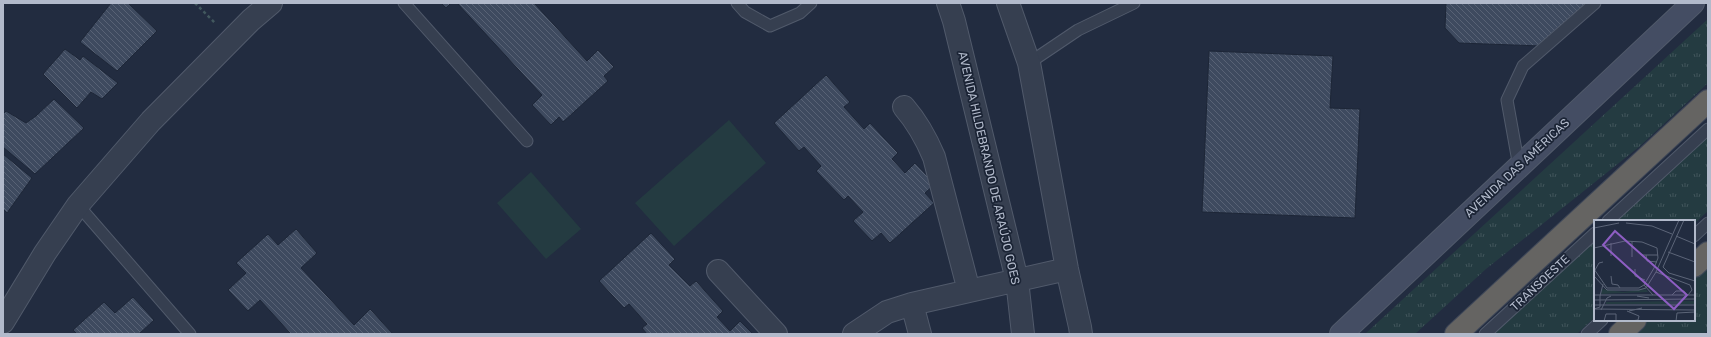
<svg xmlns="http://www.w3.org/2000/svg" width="1711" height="337" viewBox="0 0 1711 337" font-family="Rubik,sans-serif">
  <defs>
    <pattern id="grass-tufts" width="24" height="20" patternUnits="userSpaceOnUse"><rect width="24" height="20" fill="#243b41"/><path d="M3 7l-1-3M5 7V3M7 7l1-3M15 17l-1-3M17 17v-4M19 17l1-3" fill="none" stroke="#41555b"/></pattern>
    <pattern id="building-back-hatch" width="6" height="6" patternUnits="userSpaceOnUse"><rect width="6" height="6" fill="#3e4a5f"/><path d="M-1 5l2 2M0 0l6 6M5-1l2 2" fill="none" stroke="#586275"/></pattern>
  </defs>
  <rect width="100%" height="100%" fill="#222c40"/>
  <path fill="url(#grass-tufts)" d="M1708,19V83L1639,147L1486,269L1415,334H1365Z
    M1708,134V211L1694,224V221H1613Z
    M1595,238V317L1577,334H1491Z
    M1708,262V330L1704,334H1630L1646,320H1694V275Z"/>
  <path fill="#243b41" d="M729,120L766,163L674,246L635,203Z
    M531,172L581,229L546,259L497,203Z"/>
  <path fill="url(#building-back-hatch)" stroke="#1d2637" d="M111,3H128L157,31L117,71L80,42Z
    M441,3H451L446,8Z
    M457,3H534L587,61L598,50L614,67L604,76L608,81L563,122L559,117L551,125L532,105L542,95Z
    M1446,3H1588L1541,46L1459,43L1445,28Z
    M65,49L80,60L83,56L118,83L102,99L91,92L77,108L43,74Z
    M1209,51L1333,56L1330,108L1360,109L1355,218L1202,212Z
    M826,75L850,102L844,107L864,129L870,123L898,153L892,159L905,173L915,163L935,184L925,193L934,203L890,243L881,233L872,241L853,221L863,212L848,196L844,200L816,171L821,166L804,147L799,151L774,123Z
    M54,99L84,128L35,174L3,147V114L6,111L26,123L36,116Z
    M3,154L32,178L7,213L3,209Z
    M296,229L317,253L301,268L354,325L370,309L393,334H291L260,300L248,311L228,290L246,273L236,263L268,234L278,245Z
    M651,233L675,259L669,265L690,286L696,281L723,311L717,317L730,331L740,321L753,334H647L642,328L647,324L629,304L624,308L599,281Z
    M133,297L154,320L139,334H77L73,330L104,302L115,313Z"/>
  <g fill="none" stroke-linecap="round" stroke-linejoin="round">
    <defs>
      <path id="service" d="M404,3L527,141
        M737,3L745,12L770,26L800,13L811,3
        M1029,63L1078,30L1134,3
        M1519,167L1507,100L1523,66L1595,3
        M78,205L190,334
        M1608,221L1708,129
        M1694,236L1708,223
        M1485,334L1595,233
        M1587,334L1602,320"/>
      <path id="minor" d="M948,3L954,21L1017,280L1023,334
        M1008,3L1029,63L1067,269L1080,327L1081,334
        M904,107C917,122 926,138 934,157L969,291L1067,269
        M718,271L776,334
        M912,304L920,334
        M3,322L45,253L78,205L151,121L251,20L271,3
        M854,334L887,312L912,304L969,291"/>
      <path id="secondary" d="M1341,334L1693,3"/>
      <path id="trunk" d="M1694,266L1708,253
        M1456,334L1708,101
        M1620,334L1635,320"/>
    </defs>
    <use href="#service" stroke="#515a6b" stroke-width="13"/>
    <use href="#minor" stroke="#515a6b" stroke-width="24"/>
    <use href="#secondary" stroke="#515a6b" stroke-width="24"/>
    <use href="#trunk" stroke="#3e4758" stroke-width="24"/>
    <path stroke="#42585e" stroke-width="2.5" stroke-dasharray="3 3" stroke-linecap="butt" d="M195,3L216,24"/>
    <use href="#service" stroke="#363f50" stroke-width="11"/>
    <use href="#minor" stroke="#363f50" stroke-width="22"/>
    <use href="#secondary" stroke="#444d63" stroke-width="22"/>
    <use href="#trunk" stroke="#656462" stroke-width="22"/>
  </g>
  <g text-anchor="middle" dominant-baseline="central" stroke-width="3.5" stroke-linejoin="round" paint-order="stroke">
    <g font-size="12" fill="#b2bacb" stroke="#1b2435">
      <text transform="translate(989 168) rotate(77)">AVENIDA HILDEBRANDO DE ARAÚJO GOES</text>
      <text transform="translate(1517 168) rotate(-43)">AVENIDA DAS AMÉRICAS</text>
      <text transform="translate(1540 283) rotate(-43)">TRANSOESTE</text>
    </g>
  </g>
  <g transform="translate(1594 220)">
    <rect width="101" height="101" fill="#222c40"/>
    <path d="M8,69L29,72L52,69L54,72L7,74ZM100,81V84H12V82Z" fill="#243b41"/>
    <path fill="none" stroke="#5c6578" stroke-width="1" d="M90,0L69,47L75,53L101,61M32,3L58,6L78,14M0,8L25,3M82,16L101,24M0,28L31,21L48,22L63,28M74,32L101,42M48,35H64M52,35L53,41L63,42M17,36V23M38,37V21M0,49L13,68H45L50,65L60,48L64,38L63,28M41,49V56L51,60M1,50L5,43L9,42M62,52L96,65L98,70L94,75M0,56L13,70H45L52,68L62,52L85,0M17,56L18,64L24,65L26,68M50,65L59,75M0,75H101M78,75L82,71H90L93,75M6,76L9,64M43,76L55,78M0,80L101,79M0,85H101M0,89L101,90M0,89L6,87V76M7,90L13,78L17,76M33,91L45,96L44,100L37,101M35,91L48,88M10,101L12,94H22V101M82,101L83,93L101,92"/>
    <path fill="#8e5ec3" fill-opacity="0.15" stroke="#8e5ec3" stroke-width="2" d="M21,11L93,75L80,89L9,25Z"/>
    <rect width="101" height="101" fill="none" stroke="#b2bacb" stroke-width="2"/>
  </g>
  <rect width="1711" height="337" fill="none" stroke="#b2bacb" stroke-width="8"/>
</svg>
